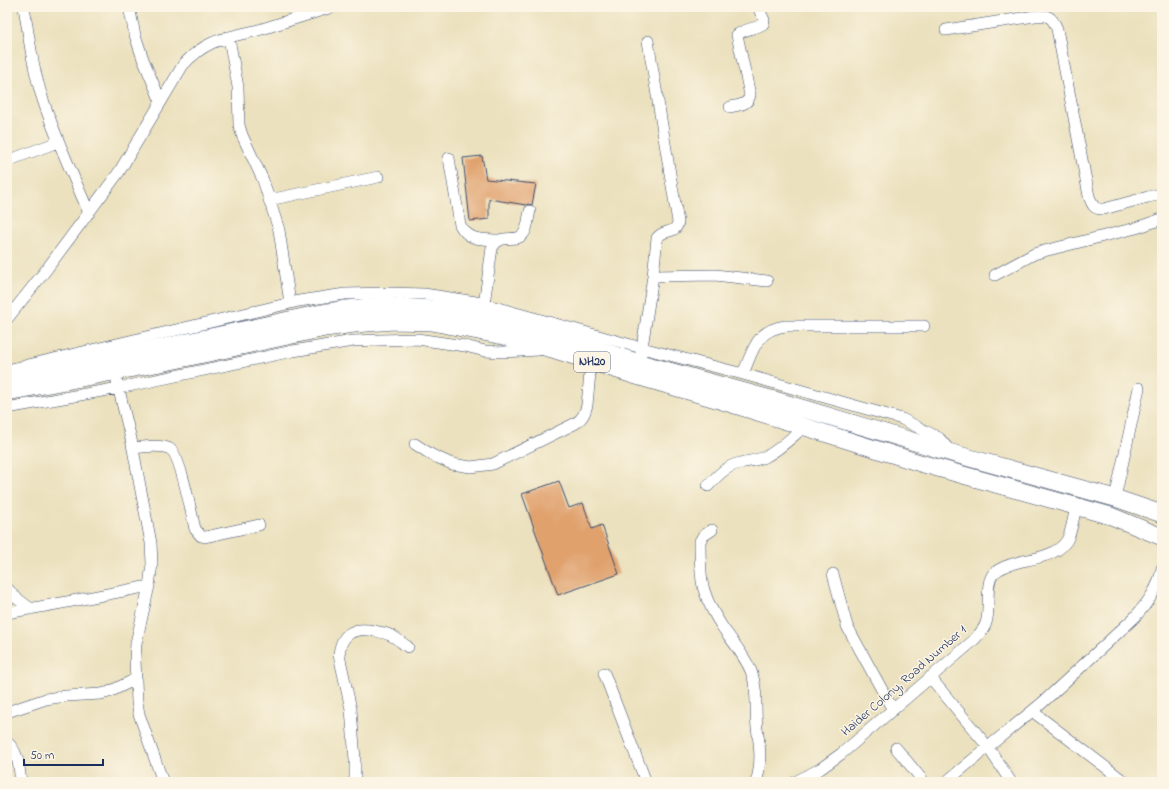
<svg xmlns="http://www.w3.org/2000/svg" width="1169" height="789" viewBox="0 0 1169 789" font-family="'Indie Flower',sans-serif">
  <rect width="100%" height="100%" fill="#fcf5e5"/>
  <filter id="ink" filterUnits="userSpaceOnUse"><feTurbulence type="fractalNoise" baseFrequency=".025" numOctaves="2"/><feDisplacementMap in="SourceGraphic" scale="8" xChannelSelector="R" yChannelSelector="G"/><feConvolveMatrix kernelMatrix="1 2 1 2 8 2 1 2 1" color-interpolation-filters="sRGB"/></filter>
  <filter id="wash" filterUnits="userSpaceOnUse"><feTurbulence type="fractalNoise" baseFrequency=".012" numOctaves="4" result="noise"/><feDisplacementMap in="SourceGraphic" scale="16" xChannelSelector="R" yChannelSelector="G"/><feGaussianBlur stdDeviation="0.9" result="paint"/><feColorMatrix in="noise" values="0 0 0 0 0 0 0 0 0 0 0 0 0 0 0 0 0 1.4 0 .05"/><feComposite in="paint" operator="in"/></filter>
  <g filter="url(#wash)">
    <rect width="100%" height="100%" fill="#ebe1be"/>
    <g id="blocks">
      <path fill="#e0a16d" d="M482,156L486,179L536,184L532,205L528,204L526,205L489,199V219L470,221L463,158Z
        M559,481L569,508L583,503L592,529L602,525L619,574L558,595L522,494Z"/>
    </g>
  </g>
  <g filter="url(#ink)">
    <use href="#blocks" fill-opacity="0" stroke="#3a4a6c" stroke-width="1"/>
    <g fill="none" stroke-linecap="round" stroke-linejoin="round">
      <defs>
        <path id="minor" d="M24,7C29,38 33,70 43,100C56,139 73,175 89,213
          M129,7L135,35L143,59L161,102
          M946,30L1035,16C1048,15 1052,16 1057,29L1089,196C1092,205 1094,210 1104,209L1148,197L1162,194
          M227,37L230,44L238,87L239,125L242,135L263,180L279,230L290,303
          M730,107C739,105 748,105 750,95L737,35C743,29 755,29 763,24L764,20L758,7
          M449,158L460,225C469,241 481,239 498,240
          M7,161L58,142
          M269,200L378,177
          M995,275L1034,254L1044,251L1136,228L1162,219
          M653,276L715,275L767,281
          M484,304L492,248C501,231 516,245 524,233C528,228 528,218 530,211
          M7,319L46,270L119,172L183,65C208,37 229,38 262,29C285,22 309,14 332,7
          M641,354L653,276L657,238C664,228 676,235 678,222L648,41
          M7,370L299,301L345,294L388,293L424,294L476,302L642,348L743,374L902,419L939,438L950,451
          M743,374C753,350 756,330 785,326H924
          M117,382L131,439L151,543L152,564L149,586L136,643L135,660L137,702L139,714L163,782
          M7,408L119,388L293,351L353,341L380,340L417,339L465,346L485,351L503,352L539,350
          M415,444L432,455L452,464L471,467L493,464L576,423C583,418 585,413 587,405L591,362
          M133,448C143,447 162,444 170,449C180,454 192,516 195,529L201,536L205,537L259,525
          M708,486C717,476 726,466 740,463C749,461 759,460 767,456C780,449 792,437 804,427
          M1115,498L1139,388
          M712,530L703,536L700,541C700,554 700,578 704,590C708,603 715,616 723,628C733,642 744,655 751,671C758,689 755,709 757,728C760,747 762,764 756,782
          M833,574L847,626L893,710
          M7,588L15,597L31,609
          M7,613L67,602L149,586
          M604,673L646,782
          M930,677L988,747L1011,782
          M1032,711L1125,782
          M7,712L46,699L66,696L101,694L109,692L136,679
          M7,742C19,752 19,768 21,782
          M896,748L924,782
          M354,782L355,777V760L351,709L339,655C341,633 354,627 374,631C380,632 387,633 392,636C398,639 403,644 408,647
          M795,782L820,769L841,754L973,641C978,635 984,630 986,623C991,610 984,583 994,573C1001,567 1011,564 1019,562C1036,558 1062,555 1069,536C1072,527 1074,516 1076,507
          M946,782L988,747L1042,703L1135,617C1148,602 1159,588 1162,568"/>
        <path id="highway" d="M11,380L317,314L346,309L382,306L433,309L471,314L562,338L640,363L778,401L952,453L1115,498L1162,514
          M7,392L166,362L325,328L354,324L394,321L432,322L503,336L552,349L630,374L716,399L920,463L1111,516L1162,537"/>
      </defs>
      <use href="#minor" stroke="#3a4a6c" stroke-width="12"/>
      <use href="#highway" stroke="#3a4a6c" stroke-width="18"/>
      <use href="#minor" stroke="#fff" stroke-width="11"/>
      <use href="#highway" stroke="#fff" stroke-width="17"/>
    </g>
  </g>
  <g text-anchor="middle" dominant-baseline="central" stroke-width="3" stroke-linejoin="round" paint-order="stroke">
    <rect fill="#fcf5e5" stroke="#5e6a86" stroke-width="1" x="574" y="352" width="36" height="20" rx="3"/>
    <g font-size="12" font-weight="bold" fill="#1b2f5e">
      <text x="592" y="362">NH20</text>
    </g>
    <g font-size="13" fill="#1b2f5e" stroke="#fcf5e5">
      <text transform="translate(904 681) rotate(-41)">Haider Colony, Road Number 1</text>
    </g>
  </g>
  <rect width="1169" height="789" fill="none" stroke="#fcf5e5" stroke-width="24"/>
  <path d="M24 759v6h79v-6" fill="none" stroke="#1b2f5e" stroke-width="2"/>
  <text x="30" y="759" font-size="12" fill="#1b2f5e" stroke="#fcf5e5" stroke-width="3" paint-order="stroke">50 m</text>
</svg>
